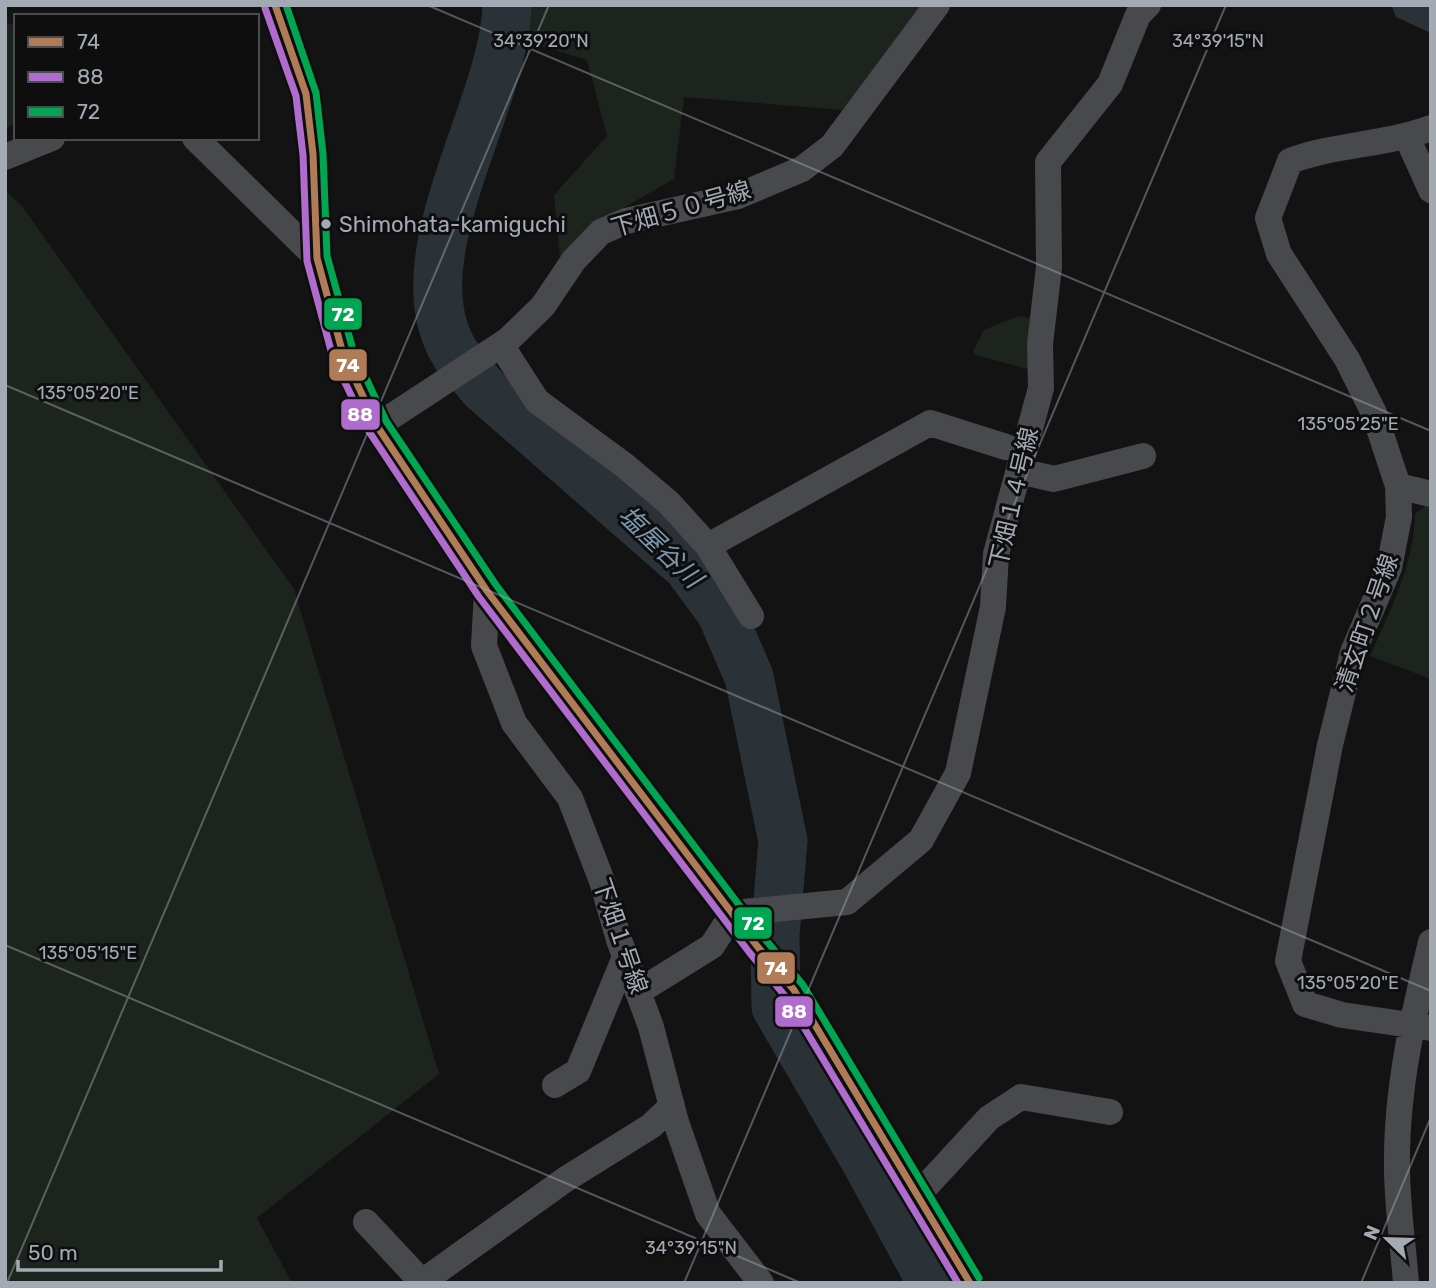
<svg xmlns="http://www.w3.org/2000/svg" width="1436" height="1288" viewBox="0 0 1436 1288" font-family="Rubik,'Noto Sans JP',sans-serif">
  <rect width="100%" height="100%" fill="#131314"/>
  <path fill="#1d241e" d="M519,5H929L861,94L842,110L684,97L674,179L600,221L560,259L554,195L607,136L587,60L524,41Z
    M5,21L16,27V121L5,129Z
    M5,190L22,206L294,589L439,1074L257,1218L292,1283H5Z
    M1018,316L1043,320L1031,370L975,355L973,351L984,330Z
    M1425,506L1431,507V679L1370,656C1390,611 1414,564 1415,514Z"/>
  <path fill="#2a3238" d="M1391,5H1431V33L1396,17Z"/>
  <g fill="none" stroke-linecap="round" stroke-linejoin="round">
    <path stroke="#2a3238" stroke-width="49" d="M507,5C505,107 395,261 456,355C464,366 474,377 483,388L687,566L721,612L749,677L783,841L775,935L776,1007L868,1165L932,1283"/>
    <path stroke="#48494c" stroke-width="26" d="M275,5L306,94L313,154L317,258L343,354L377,426L487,591L757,946L794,990L970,1283
      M1431,128C1385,145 1336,144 1290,161L1268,218L1279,254L1347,359L1374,413L1398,486L1399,517L1389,568L1353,652L1330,745L1288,961L1305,1004L1342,1015L1431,1028
      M1407,137L1431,190
      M195,138L317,258
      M5,157L52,138
      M501,345L537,401L624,465L669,503L708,546L751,616
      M377,426L508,340L543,306L574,260L601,232L626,221L738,196L802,169L832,146L937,5
      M1019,471L1054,479L1143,456
      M1398,486L1431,494
      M708,546L930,423L1006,447
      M487,591L484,646L514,723L570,798L602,881L619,940L651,1027L676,1122L708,1214L761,1283
      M638,992L712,946L733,913L847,902L921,840L958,773L993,607L996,554L1041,388L1040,344L1049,267L1048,162L1110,84L1138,15L1148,5
      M555,1085L578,1071L625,957
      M918,1195L989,1118L1021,1097L1110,1112
      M366,1222L422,1282L566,1179L651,1126L672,1106
      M1406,1283C1403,1242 1396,1200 1397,1159C1397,1085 1414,1013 1431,942"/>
    <defs>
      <path id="bus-1" d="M275,5L306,94L313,154L317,258L343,354L377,426L487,591L757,946L794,990L970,1283"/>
      <path id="bus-2" d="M265,8L296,96L303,155L307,261L333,358L368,430L479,597L749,952L785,996L958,1283"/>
      <path id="bus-3" d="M286,5L316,93L323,154L327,256L353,350L386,421L496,585L765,939L803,985L979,1278"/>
    </defs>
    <use href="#bus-1" stroke="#0e0e0f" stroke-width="12"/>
    <use href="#bus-2" stroke="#0e0e0f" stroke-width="12"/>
    <use href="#bus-3" stroke="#0e0e0f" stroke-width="12"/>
    <use href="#bus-1" stroke="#b07c57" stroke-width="7"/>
    <use href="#bus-2" stroke="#b06ccc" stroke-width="7"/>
    <use href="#bus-3" stroke="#00a651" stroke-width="7"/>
  </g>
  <path fill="none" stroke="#a4aab4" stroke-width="2" stroke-opacity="0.45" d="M427,5L1431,431M5,385L1431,991M5,945L801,1283M7,1283L549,5M684,1283L1226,5M1361,1283L1431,1117"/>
  <circle fill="#a4aab4" stroke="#0e0e0f" stroke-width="2.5" cx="326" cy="224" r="6"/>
  <g text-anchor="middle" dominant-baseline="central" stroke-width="6" stroke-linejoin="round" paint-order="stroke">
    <g font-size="22" fill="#a4aab4" stroke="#0e0e0f" text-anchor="start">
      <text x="339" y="224">Shimohata-kamiguchi</text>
    </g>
    <g font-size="24" fill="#a4aab4" stroke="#0e0e0f">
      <text transform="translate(681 209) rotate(-16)">下畑５０号線</text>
      <text transform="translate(1014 498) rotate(-77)">下畑１４号線</text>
      <text transform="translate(1367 623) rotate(-71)">清玄町２号線</text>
      <text transform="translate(620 936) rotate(71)">下畑１号線</text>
    </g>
    <g font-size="26" font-style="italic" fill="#7c98af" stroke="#0e0e0f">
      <text transform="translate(660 547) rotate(44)">塩屋谷川</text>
    </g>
  </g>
  <g font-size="18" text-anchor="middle" fill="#a4aab4" stroke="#0e0e0f" stroke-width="6" stroke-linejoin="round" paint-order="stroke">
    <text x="1218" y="47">34°39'15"N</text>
    <text x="541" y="47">34°39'20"N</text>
    <text x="88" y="399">135°05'20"E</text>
    <text x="1348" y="430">135°05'25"E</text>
    <text x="88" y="959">135°05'15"E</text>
    <text x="1348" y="989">135°05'20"E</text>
    <text x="691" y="1254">34°39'15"N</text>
  </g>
  <g stroke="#0e0e0f" stroke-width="2.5">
    <rect x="323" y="297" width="40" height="34" rx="7" fill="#00a651"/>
    <rect x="328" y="348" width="40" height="34" rx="7" fill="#b07c57"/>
    <rect x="340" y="398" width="41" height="33" rx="7" fill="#b06ccc"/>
    <rect x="733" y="906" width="40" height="34" rx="7" fill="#00a651"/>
    <rect x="756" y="951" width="40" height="34" rx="7" fill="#b07c57"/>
    <rect x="774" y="995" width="40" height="33" rx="7" fill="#b06ccc"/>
  </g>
  <g font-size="19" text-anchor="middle" font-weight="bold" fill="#fff">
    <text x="343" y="321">72</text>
    <text x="348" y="372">74</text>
    <text x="360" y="421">88</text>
    <text x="753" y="930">72</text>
    <text x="776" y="975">74</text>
    <text x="794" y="1018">88</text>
  </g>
  <rect width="1436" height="1288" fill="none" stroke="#a4aab4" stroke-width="14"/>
  <rect x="14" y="14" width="245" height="126" fill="#0e0e0f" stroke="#4a4c51" stroke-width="2"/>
  <rect x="28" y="37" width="35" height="10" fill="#b07c57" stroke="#4a4c51" stroke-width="2"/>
  <text x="77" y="49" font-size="21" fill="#a4aab4">74</text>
  <rect x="28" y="72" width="35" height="10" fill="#b06ccc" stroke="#4a4c51" stroke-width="2"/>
  <text x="77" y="84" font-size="21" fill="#a4aab4">88</text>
  <rect x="28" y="107" width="35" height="10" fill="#00a651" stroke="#4a4c51" stroke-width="2"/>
  <text x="77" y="119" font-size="21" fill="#a4aab4">72</text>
  <g transform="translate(1387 1239) rotate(293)" stroke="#0e0e0f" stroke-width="5" paint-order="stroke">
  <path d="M0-5L12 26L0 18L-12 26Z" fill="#a4aab4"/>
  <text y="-10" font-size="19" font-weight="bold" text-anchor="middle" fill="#a4aab4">N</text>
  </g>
  <path d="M18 1260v10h203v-10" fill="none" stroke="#a4aab4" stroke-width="3.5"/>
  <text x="28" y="1260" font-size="21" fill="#a4aab4" stroke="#0e0e0f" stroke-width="5" paint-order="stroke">50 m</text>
</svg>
